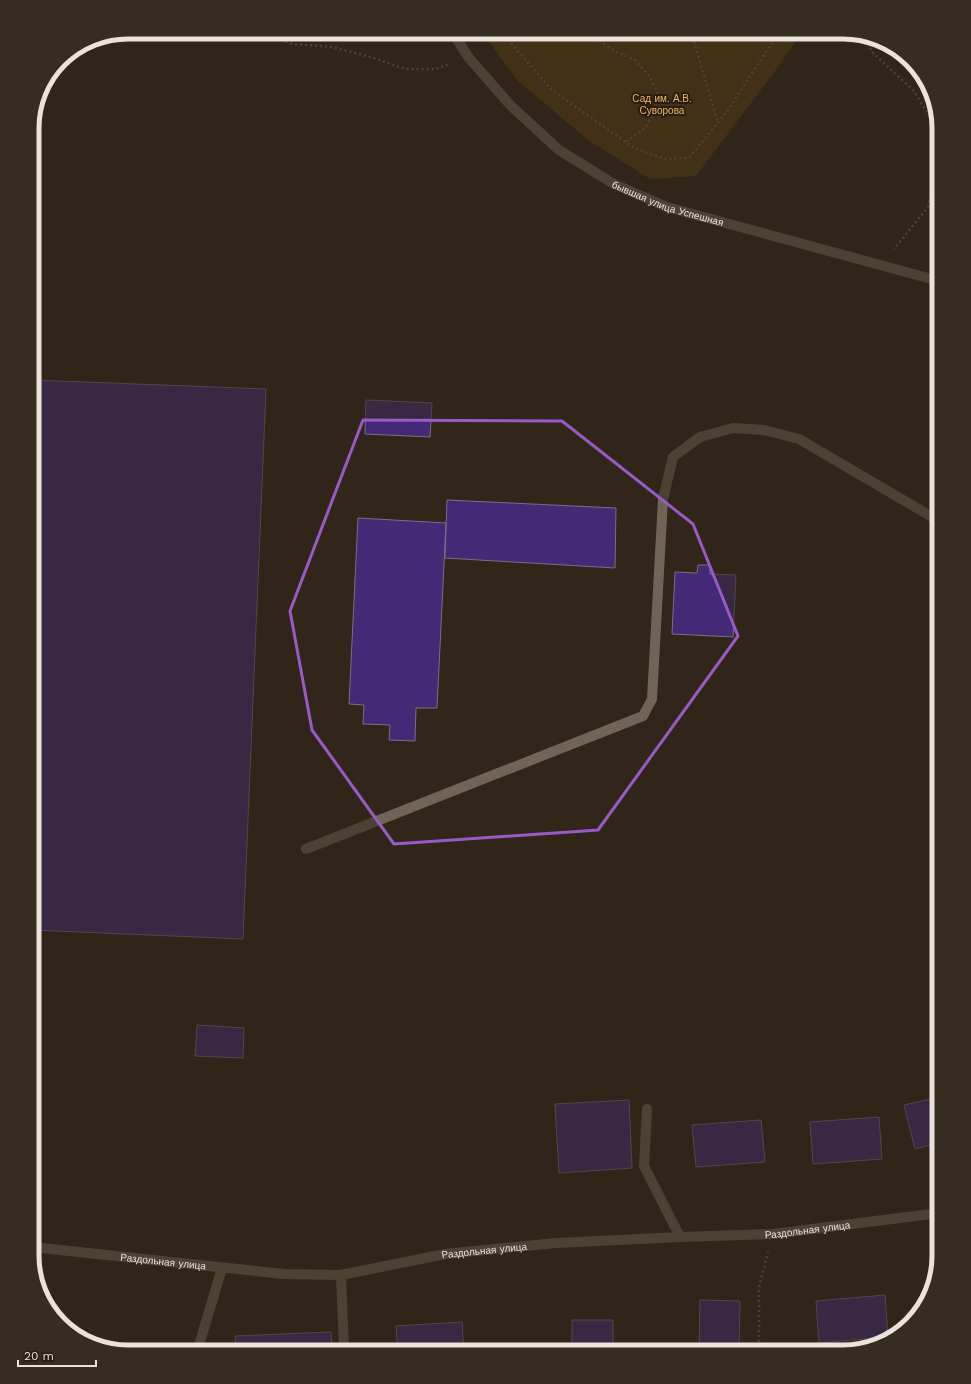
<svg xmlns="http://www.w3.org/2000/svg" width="971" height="1384" viewBox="0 0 971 1384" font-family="'Work Sans',sans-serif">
  <rect width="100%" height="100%" fill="#30261a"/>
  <path fill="#5a3d15" d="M482,32H802L778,67L696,176L650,179L588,140L517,80Z"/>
  <path fill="#422a77" stroke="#747282" d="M32,380L266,389L243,939L32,930Z
    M366,400L432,403L430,437L365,434Z
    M447,500L616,508L615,568L445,558Z
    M358,518L446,523L437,708H416L415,741L389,740L390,725L363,724L364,705L349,704Z
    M698,565H710V574L736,575L733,637L672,634L675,572L697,573Z
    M197,1025L244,1028L243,1058L195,1056Z
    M939,1097V1143L915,1149L904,1105Z
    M629,1100L632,1168L559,1173L555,1104Z
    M879,1117L882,1159L813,1164L810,1122Z
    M761,1120L765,1162L696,1167L692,1125Z
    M885,1295L888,1337L819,1343L816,1301Z
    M700,1300L740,1301L739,1352H699Z
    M572,1320H613V1352H572Z
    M462,1322L464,1352H398L396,1326Z
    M331,1332L332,1352H236L235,1336Z"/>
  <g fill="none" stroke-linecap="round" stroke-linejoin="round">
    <path stroke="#6f665c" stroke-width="2.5" stroke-dasharray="2 3" stroke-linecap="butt" d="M257,32L293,44L332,47L371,57L405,69H436L450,64
      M501,32L552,90L634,148L665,159L689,158L726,113L779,32
      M595,32L599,41L615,51L635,60L650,77L657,91L655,112L645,128L626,142
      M691,32L718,123
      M868,38L871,51L914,91L939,132L938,173L928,207L894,249
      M759,1352V1287L768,1252"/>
    <path stroke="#706456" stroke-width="10" d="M306,849L643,716L652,699L663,499L673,457L700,437L733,428L764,430L799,439L939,521
      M647,1109L644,1166L680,1237
      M341,1275L344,1352"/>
    <g stroke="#706456" stroke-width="10">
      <path id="s1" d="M452,32L469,58L511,106L559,150L614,184L667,207L939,281"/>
      <path id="s2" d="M32,1247L283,1274L341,1275L445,1254L556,1243L680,1237L773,1234L939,1213"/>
      <path d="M197,1352L222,1268"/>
    </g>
  </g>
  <path d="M0 0H971V1384H0ZM363,420L562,421L693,524L738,636L598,830L394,844L312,730L290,611Z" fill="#30261a" fill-opacity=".55" fill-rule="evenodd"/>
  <path fill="none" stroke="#975ac6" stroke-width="3" stroke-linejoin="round" d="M363,420L562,421L693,524L738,636L598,830L394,844L312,730L290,611Z"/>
  <g text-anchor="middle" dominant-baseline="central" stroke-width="4" stroke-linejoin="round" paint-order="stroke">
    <g font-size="10" fill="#f5b561" stroke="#261d11">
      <text x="662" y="98">Сад им. А.В.<tspan x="662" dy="12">Суворова</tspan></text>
    </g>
    <g font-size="10" fill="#eae3db" stroke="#261d11">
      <text stroke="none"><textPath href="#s1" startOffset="282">бывшая улица Успешная</textPath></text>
      <text stroke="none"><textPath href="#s2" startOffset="780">Раздольная улица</textPath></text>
      <text stroke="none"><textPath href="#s2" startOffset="456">Раздольная улица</textPath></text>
      <text stroke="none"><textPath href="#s2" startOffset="132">Раздольная улица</textPath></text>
    </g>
  </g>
  <path d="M0 0H971V1384H0ZM128 39H843A89 89 0 0 1 932 128V1256A89 89 0 0 1 843 1345H128A89 89 0 0 1 39 1256V128A89 89 0 0 1 128 39Z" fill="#362d21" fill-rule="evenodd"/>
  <path fill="none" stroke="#eae3db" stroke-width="5" d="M128 39H843A89 89 0 0 1 932 128V1256A89 89 0 0 1 843 1345H128A89 89 0 0 1 39 1256V128A89 89 0 0 1 128 39Z"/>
  <path d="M18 1360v6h78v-6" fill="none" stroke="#eae3db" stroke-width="2"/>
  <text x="24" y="1360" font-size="12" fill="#eae3db" stroke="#261d11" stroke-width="3" paint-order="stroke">20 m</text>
</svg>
